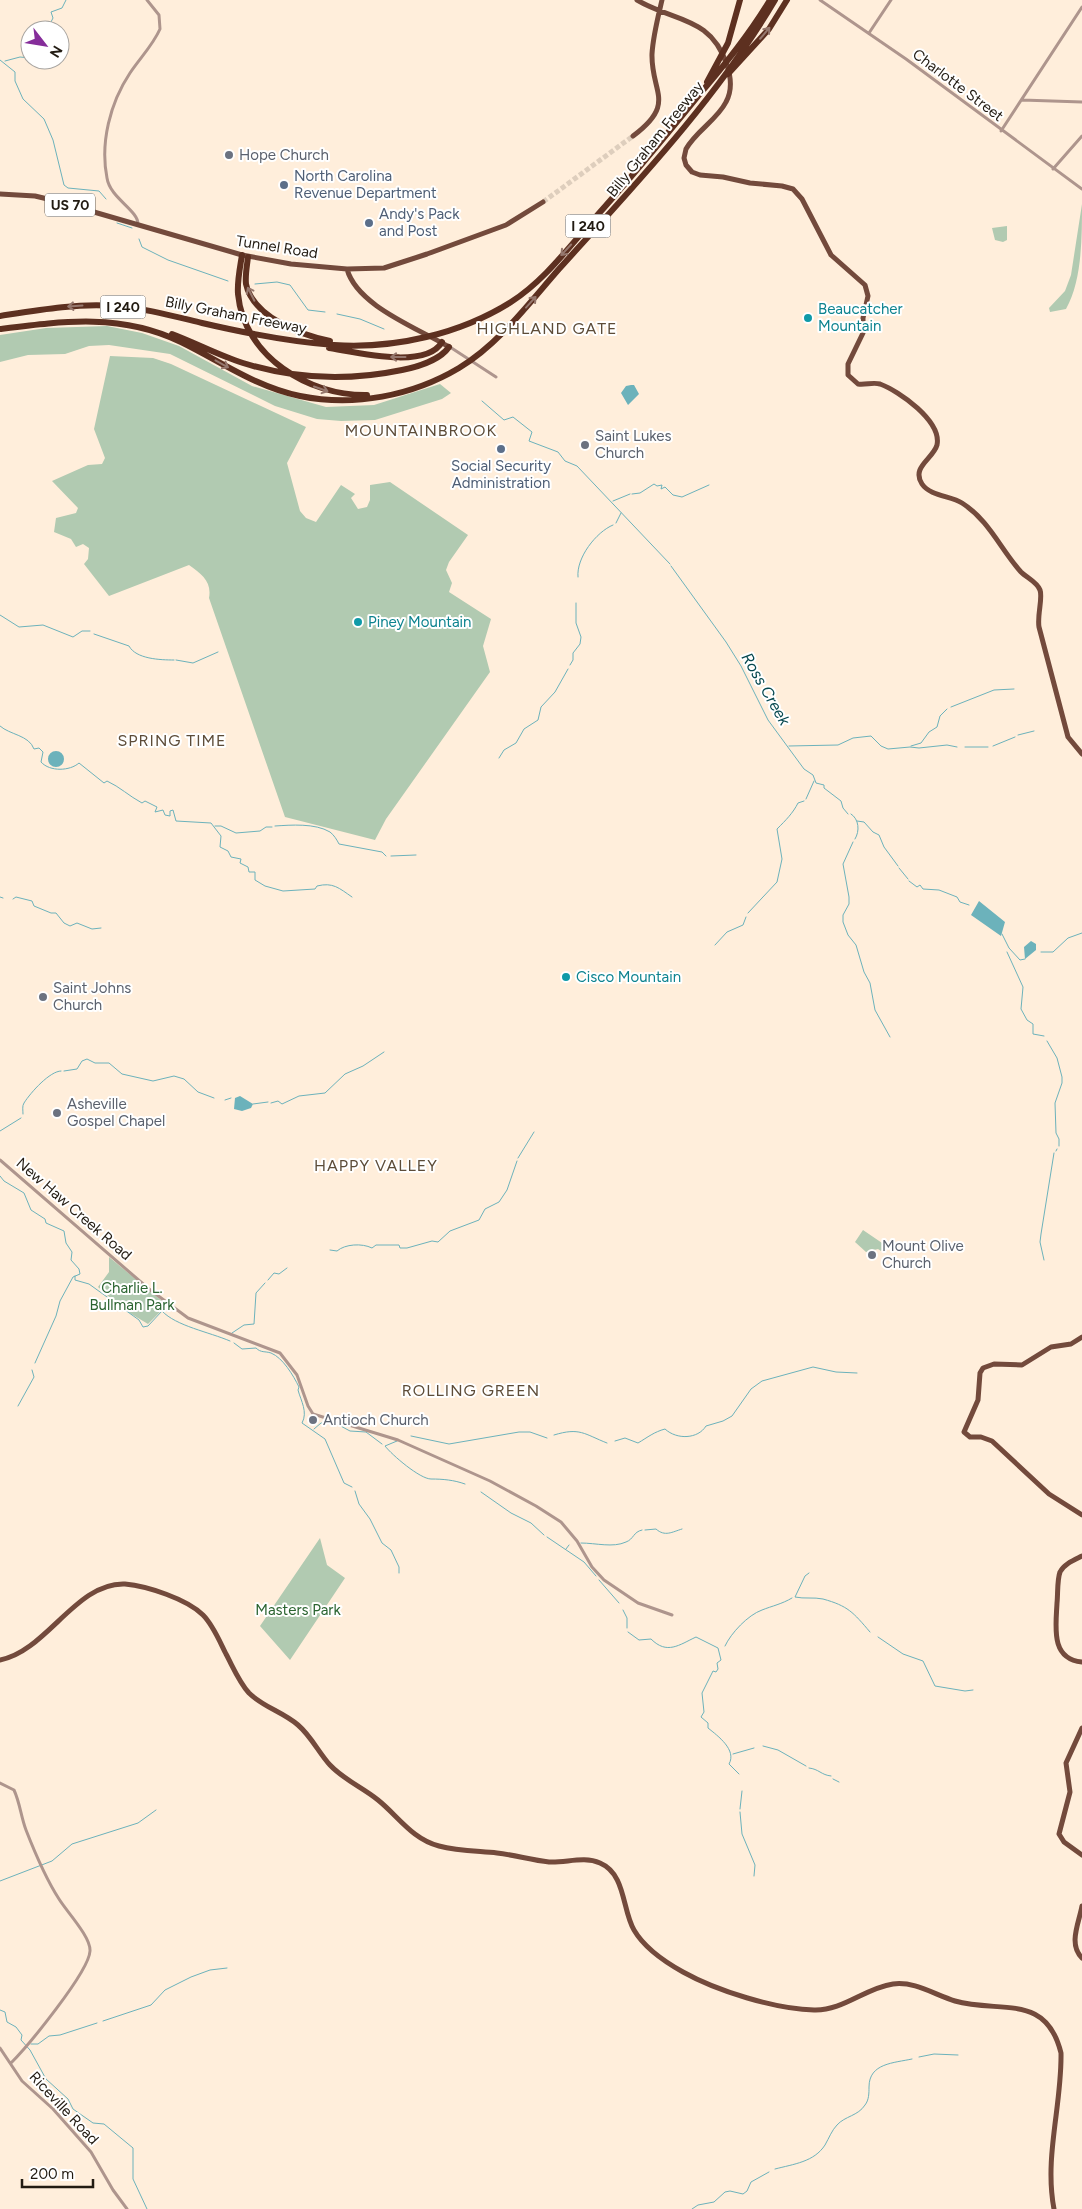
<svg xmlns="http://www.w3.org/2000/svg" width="1082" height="2209" viewBox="0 0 1082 2209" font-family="Figtree,sans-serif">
  <rect width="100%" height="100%" fill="#ffeedb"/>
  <path fill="#b1cab1" d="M1082,204C1082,238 1082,281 1066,309L1050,312L1049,308L1065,291L1071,275Z
    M1007,226V240L1003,242L995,240L992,228Z
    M107,326L142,333L179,346L252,386L326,407L374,405L440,384L451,393L442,399L375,420L341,421L317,419L275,406L170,354L109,345L89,346L65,354L28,355L0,362V335L46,328Z
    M110,356L153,358L171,364L306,427L287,463L300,511L306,518L316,522L341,485L355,494L351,498L358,509L367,507L370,500V485L390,482L468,535L449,562L446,570L452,583L449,592L491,619L483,646L490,672L386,819L375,840L285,817L209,598C212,582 202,574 189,565L109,596L84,564L88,559L89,548L83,544L76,547L71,539L54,532L56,518L76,513L78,508L52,481L88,465L102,464L105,458L94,429Z
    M863,1230L885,1245L881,1251L878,1249L866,1252L855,1242Z
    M109,1257L167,1305L148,1324L123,1309L98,1287L109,1272Z
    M320,1538L327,1565L345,1578L290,1660L260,1626Z"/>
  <path fill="#6cb2bb" d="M631,385H634L639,394L628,405L621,393L626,386Z
    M48 759a8 8 0 1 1 16 0a8 8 0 1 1-16 0Z
    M979,901L1005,922L1001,936L971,915Z
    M1031,941L1036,944V950L1025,959L1024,947Z
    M240,1096L253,1104L251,1108L242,1111L234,1109L235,1098Z"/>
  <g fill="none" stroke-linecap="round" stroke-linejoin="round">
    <path stroke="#6cb2bb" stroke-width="1" d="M47,30L53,18L51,12L62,8L66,0
      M0,60L15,72V81L23,99L44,119L53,140L64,185L68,188L99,191L106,199
      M5,61L20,57L30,58
      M117,223L132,228
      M139,239L142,247L168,260L228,281
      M255,284L277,282L290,285L308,310L325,312
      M337,314L360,319L384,329
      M482,401L504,420L513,417L532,432L529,441L558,452L565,461L577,466L670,564
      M632,494L640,493L654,484L657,486L662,485L661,489L665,487L673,495L682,497L709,485
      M613,501L630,494
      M616,523L621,513
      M671,566L726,642L741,666L768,720L804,769L813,775L816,783L824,785V788L841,801L843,808L848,814
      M578,577C576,558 596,532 613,525
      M0,615L19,627L43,625L73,637L82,631H90
      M94,634L129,646C136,659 160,660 174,660
      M176,660L193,663L218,652
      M570,665L573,660V653L580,644L581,637L576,623V603
      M951,707L994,690L1014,689
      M0,726C10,735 29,735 34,749L39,748L43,752L41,762C50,772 70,771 79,763L104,783L107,781C120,787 129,796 142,803L145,801L157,807L155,812L163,810L165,815L170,816V811L173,810L176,821L211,823L221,836L220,847L228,851L231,857L241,859L240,863L248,867L249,872H255V880L265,886L283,891L315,889L317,886C333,882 339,888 352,897
      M1018,735L1034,731
      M789,746L838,745L853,738L871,736L881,746L888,749L910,747L919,748L947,745L957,747
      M911,746L921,743L929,732L937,727L940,716L947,709
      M993,746L1015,737
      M965,747H988
      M499,758L504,750L516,743L524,729L538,720L541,707L555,692L568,669
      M806,799L814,781
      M851,814C859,819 860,831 855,839
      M857,821L864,822L873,832L879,835L884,847L898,866
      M215,826H221L236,833L260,831L266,827H272
      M275,826C291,825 315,823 330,832C334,835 337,840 339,844L382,852L386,856
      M853,842L843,864L849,897V904L843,915V922L848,935L856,945L864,972L870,983L875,1010L890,1037
      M391,856L416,855
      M899,868L908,879
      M909,881L917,887L920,885L923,889L939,890L957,897L960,902L969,905
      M0,897L3,898
      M13,899L16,897L32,901L34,906L51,913H56L64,923L70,926L77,923L92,929L101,928
      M748,913L777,882L782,859L777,829C786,820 793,813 798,803L804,801
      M1002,934L1009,948L1020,960L1025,959
      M715,945L727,932L743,925L746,917
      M1007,952L1023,987L1021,1009L1027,1020L1033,1024V1034L1044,1036
      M1041,952H1053L1068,938L1082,933
      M1047,1041L1057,1058L1062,1077V1083L1055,1103L1056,1133L1059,1139V1146
      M64,1071L77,1069L82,1061L87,1059L95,1063H109L122,1074L153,1081L174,1076L184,1079L198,1092L214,1098
      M225,1100L231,1098
      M271,1103L278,1101L282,1104L299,1096L325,1093L345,1074L363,1066L384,1052
      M253,1104L268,1102
      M23,1114C23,1110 22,1106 24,1103C31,1092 50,1071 61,1071
      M0,1131L21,1118
      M1056,1151L1057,1149
      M518,1158L534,1132
      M0,1176L4,1181L24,1193L31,1210L45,1219L46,1223L64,1231L66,1243L72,1252L71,1260L79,1269L80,1274L73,1277L60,1301L56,1316L35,1363
      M330,1250L337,1251C345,1244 362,1243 372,1248L376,1245H399L400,1248H407L432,1241L438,1242L450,1231L479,1220L485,1209L499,1202L507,1190L517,1161
      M1044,1260L1040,1242L1041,1234L1054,1153
      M75,1276V1280L89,1284L139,1320L143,1327L148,1326L162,1311C176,1326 209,1332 230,1341
      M268,1280L274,1273L279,1274L287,1268
      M232,1333L244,1325L254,1324L256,1293L265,1283
      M234,1343L242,1349L256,1348C261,1353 265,1351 271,1353C283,1358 293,1375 299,1387L298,1390C301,1401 308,1412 302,1423L325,1439L344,1483L352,1487
      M18,1406L34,1377L32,1370
      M314,1429L321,1423H335L350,1431L366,1432L382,1444
      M554,1435C580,1427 584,1434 607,1443
      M411,1436L449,1444L519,1432H530L547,1438
      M397,1441L385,1446C392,1455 420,1479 431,1479C443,1479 454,1480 465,1484
      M615,1441L625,1438L638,1443C648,1437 654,1432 665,1429C677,1440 698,1439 706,1426L723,1421L732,1416L751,1389L762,1381L813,1367L836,1372L857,1373
      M355,1491L359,1504L370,1519L382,1543L391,1550L399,1567V1573
      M481,1492L511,1513L531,1523L544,1535
      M645,1530L656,1529C665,1537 672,1532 682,1529
      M547,1537L584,1562L596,1576
      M581,1543C596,1543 613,1548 626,1542C634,1539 633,1532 642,1530
      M566,1549L569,1545
      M809,1573L805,1576L795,1597C804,1599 814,1597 823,1599C848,1606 853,1612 870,1632
      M599,1580L619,1603
      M623,1610L627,1618V1628
      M628,1632L639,1640L651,1639C667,1655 679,1645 696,1637L718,1648L721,1660L717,1663L718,1669L716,1672L713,1671L702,1693L704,1712L701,1717L708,1723V1728C718,1736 737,1750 729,1764L739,1774
      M878,1637L903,1654L923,1661L935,1686L965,1691L973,1690
      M725,1646C731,1633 748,1615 762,1610C772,1606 782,1604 792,1598
      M763,1746L778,1750L806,1766
      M733,1754L754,1748
      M809,1768C819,1769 821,1775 831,1776
      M833,1779L839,1782
      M740,1809L742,1791
      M740,1812L742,1834L755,1865L754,1876
      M0,1881L52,1861L72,1844L138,1823L156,1810
      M0,2010L5,2012L7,2022L16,2027L22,2035L21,2040L30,2050L46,2079L68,2099L73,2109L93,2123L104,2124L133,2148V2179L147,2209
      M103,2021L151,2005L165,1990L191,1977L210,1970L227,1968
      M31,2044H38L49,2036L60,2035L97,2023
      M919,2057L934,2054L958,2055
      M775,2169C794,2164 814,2162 825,2145C829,2138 832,2130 837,2125C845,2116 858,2116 865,2105C869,2100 869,2093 869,2087C869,2063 894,2063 912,2059
      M692,2209L698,2205L714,2202L725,2192L730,2191L743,2194L747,2191L751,2182L769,2172"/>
    <path stroke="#decebd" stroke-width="5" stroke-dasharray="5 2.5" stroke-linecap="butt" d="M543,202L633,136"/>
    <path stroke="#ae958d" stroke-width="3" d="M820,0L906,59L1082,189
      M869,33L891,0
      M1022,100L1082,102
      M1001,131L1082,7
      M1053,169L1082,136
      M138,224C138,210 110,198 107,178C100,143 110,103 130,73C140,58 153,45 160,29L159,15L147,0
      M450,347L496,377
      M0,1160L149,1289L188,1318L280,1353L297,1375L308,1406L313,1414L398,1440L490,1481L536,1506L561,1522L577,1541L592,1567L604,1580L638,1603L672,1615
      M0,1783L14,1790C20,1803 21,1817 26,1830C35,1853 46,1879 59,1899C67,1912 91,1937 90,1951C89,1972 27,2047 11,2063
      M0,2048L22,2081L53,2109L91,2152L113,2190L127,2209"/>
    <path stroke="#734a3c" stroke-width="5" d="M637,0C674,22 711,16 727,65C731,77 732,91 726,102C717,120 696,131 686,149L684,158L686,165L692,172L700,175L723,177L750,183L782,186L793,189L802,199L831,255L865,285L868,296L863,318V333L848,364V375L858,384C866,385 873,382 880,384C899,391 942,421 937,445C933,459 911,467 922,484C930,496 951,496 962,503C989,520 1001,550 1021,572C1027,578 1037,582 1040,590C1043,598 1037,615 1039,627L1068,737L1082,754
      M633,136C677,103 651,93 652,54C653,36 658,17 662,0
      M0,194L35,196L56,201L242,255L291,264L347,269L384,268L427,254L506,225L543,202
      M347,269C357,306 418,328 449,347
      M1082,1337L1071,1344L1051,1347L1022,1365L994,1364L983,1368L980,1373L978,1400L964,1432L970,1437H981L992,1441L1049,1494L1082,1515
      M1082,1556C1074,1560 1064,1564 1060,1572C1057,1580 1058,1594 1057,1603C1056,1626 1050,1659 1082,1662
      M0,1660C47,1651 76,1582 125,1584C147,1586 187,1599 203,1615C213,1625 219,1640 226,1654C233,1667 239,1682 249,1693C263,1707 283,1712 298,1725C311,1736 319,1753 330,1765C344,1780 362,1787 378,1800C398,1816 412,1839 439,1846C458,1851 478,1851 497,1853C515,1855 531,1860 549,1862C566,1863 584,1856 600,1863C626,1874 622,1910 634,1930C645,1949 665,1962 683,1972C717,1991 775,2009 814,2010C843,2011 865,1988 893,1984C915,1981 935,1995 955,2001C1000,2014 1046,1992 1061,2053C1062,2105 1044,2157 1054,2209
      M1082,1728L1066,1763L1070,1792L1059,1834L1064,1842L1082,1855
      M1082,1906C1079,1923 1068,1944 1082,1958"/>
    <path stroke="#5d3020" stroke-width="6" d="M728,74L769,29L787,0
      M707,82L728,43L740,0
      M242,255C240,268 237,281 238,294C244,357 309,396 367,395
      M248,257C247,266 245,275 246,284C253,317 301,335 330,341
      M0,316C38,310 77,303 115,306C144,308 173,316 202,323C245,333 289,342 334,345C395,349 460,334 511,302C544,281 568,248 593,220C629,180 664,138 698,96C724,66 749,35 770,0
      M0,329C63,321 122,313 181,342C220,361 256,387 300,396C354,407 412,396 459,368C499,344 529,303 559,269C635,185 718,97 775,0
      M172,334C196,343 218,355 243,363C294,379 349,381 402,370C417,367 440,360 449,347
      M329,348C355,352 426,370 442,342"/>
  </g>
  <defs><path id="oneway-shaft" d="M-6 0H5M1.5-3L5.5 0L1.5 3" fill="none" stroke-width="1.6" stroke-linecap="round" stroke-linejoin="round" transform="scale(1.25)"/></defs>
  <g stroke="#96786e">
    <use href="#oneway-shaft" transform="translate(765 33) rotate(-50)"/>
    <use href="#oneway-shaft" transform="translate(566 250) rotate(133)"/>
    <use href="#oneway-shaft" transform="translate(251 294) rotate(-117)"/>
    <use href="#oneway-shaft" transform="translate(531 302) rotate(-48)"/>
    <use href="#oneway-shaft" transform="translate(75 306) rotate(176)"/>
    <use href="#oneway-shaft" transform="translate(398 357) rotate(180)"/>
    <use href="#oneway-shaft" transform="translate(222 364) rotate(29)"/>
    <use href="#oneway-shaft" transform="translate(321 389) rotate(19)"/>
  </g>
  <g fill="#6b7280" stroke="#fff" stroke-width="2">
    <circle cx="229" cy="155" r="5"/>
    <circle cx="585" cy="445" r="5"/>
    <circle cx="43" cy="997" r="5"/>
    <circle cx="57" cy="1113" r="5"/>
    <circle cx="872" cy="1255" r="5"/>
    <circle cx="313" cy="1420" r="5"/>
  </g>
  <g fill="#5c6f8a" stroke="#fff" stroke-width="2">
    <circle cx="284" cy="185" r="5"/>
    <circle cx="369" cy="223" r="5"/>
    <circle cx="501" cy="449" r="5"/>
  </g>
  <g fill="#0f9aa8" stroke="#fff" stroke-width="2">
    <circle cx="808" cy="318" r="5"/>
    <circle cx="358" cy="622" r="5"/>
    <circle cx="566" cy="977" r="5"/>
  </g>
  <g text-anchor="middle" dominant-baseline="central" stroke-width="4" stroke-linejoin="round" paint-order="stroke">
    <g fill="#fff" stroke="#645f59" stroke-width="1">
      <rect x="45" y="193.5" width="50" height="23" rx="4"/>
      <rect x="565.5" y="214.5" width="45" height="23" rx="4"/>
      <rect x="100.5" y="295.5" width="45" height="23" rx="4"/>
    </g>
    <g font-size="14" font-weight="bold" fill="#221b12">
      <text x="70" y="205">US 70</text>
      <text x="588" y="226">I 240</text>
      <text x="123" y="307">I 240</text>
    </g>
    <g font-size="15" fill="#221b12" stroke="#fff">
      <text transform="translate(958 85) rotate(37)">Charlotte Street</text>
      <text transform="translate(655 139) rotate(-51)">Billy Graham Freeway</text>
      <text transform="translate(277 247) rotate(9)">Tunnel Road</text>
      <text transform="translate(236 315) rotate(11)">Billy Graham Freeway</text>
      <text transform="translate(74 1209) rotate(41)">New Haw Creek Road</text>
      <text transform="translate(64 2108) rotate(47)">Riceville Road</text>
    </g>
    <g font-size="15" fill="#5b616d" stroke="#fff" text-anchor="start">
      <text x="239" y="155">Hope Church</text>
      <text x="595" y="436">Saint Lukes<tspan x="595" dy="17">Church</tspan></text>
      <text x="53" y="988">Saint Johns<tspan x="53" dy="17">Church</tspan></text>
      <text x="67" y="1104">Asheville<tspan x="67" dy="17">Gospel Chapel</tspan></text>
      <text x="882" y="1246">Mount Olive<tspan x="882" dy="17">Church</tspan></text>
      <text x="323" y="1420">Antioch Church</text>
    </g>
    <g font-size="15" fill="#4e5e75" stroke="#fff" text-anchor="start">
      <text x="294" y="176">North Carolina<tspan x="294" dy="17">Revenue Department</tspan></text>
      <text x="379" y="214">Andy's Pack<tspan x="379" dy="17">and Post</tspan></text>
      <text x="501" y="466" text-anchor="middle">Social Security<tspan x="501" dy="17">Administration</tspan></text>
    </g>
    <g font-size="15" fill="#0d838f" stroke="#fff" text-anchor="start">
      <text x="818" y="309">Beaucatcher<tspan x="818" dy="17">Mountain</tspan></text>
      <text x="368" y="622">Piney Mountain</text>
      <text x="576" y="977">Cisco Mountain</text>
    </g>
    <g font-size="15" fill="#2b6430" stroke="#fff">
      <text x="132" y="1288">Charlie L.<tspan x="132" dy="17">Bullman Park</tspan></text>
      <text x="298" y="1610">Masters Park</text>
    </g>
    <g font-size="16" letter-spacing="1" fill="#5d4c38" stroke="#fff">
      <text x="547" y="328">HIGHLAND GATE</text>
      <text x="421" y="430">MOUNTAINBROOK</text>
      <text x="172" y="740">SPRING TIME</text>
      <text x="376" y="1165">HAPPY VALLEY</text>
      <text x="471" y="1390">ROLLING GREEN</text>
    </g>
    <g font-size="16" font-style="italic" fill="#06484f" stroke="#fff">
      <text transform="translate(766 689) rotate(60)">Ross Creek</text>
    </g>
  </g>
  <g transform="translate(45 45) rotate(121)"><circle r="24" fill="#ffffff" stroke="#a7a4a0"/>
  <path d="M0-4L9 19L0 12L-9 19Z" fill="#852d9a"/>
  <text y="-8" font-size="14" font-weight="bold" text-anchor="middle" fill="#221b12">N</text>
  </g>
  <path d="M22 2179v8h71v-8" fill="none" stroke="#221b12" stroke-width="2.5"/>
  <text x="30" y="2179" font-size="15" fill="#221b12" stroke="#ffffff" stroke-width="4" paint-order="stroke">200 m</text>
</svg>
